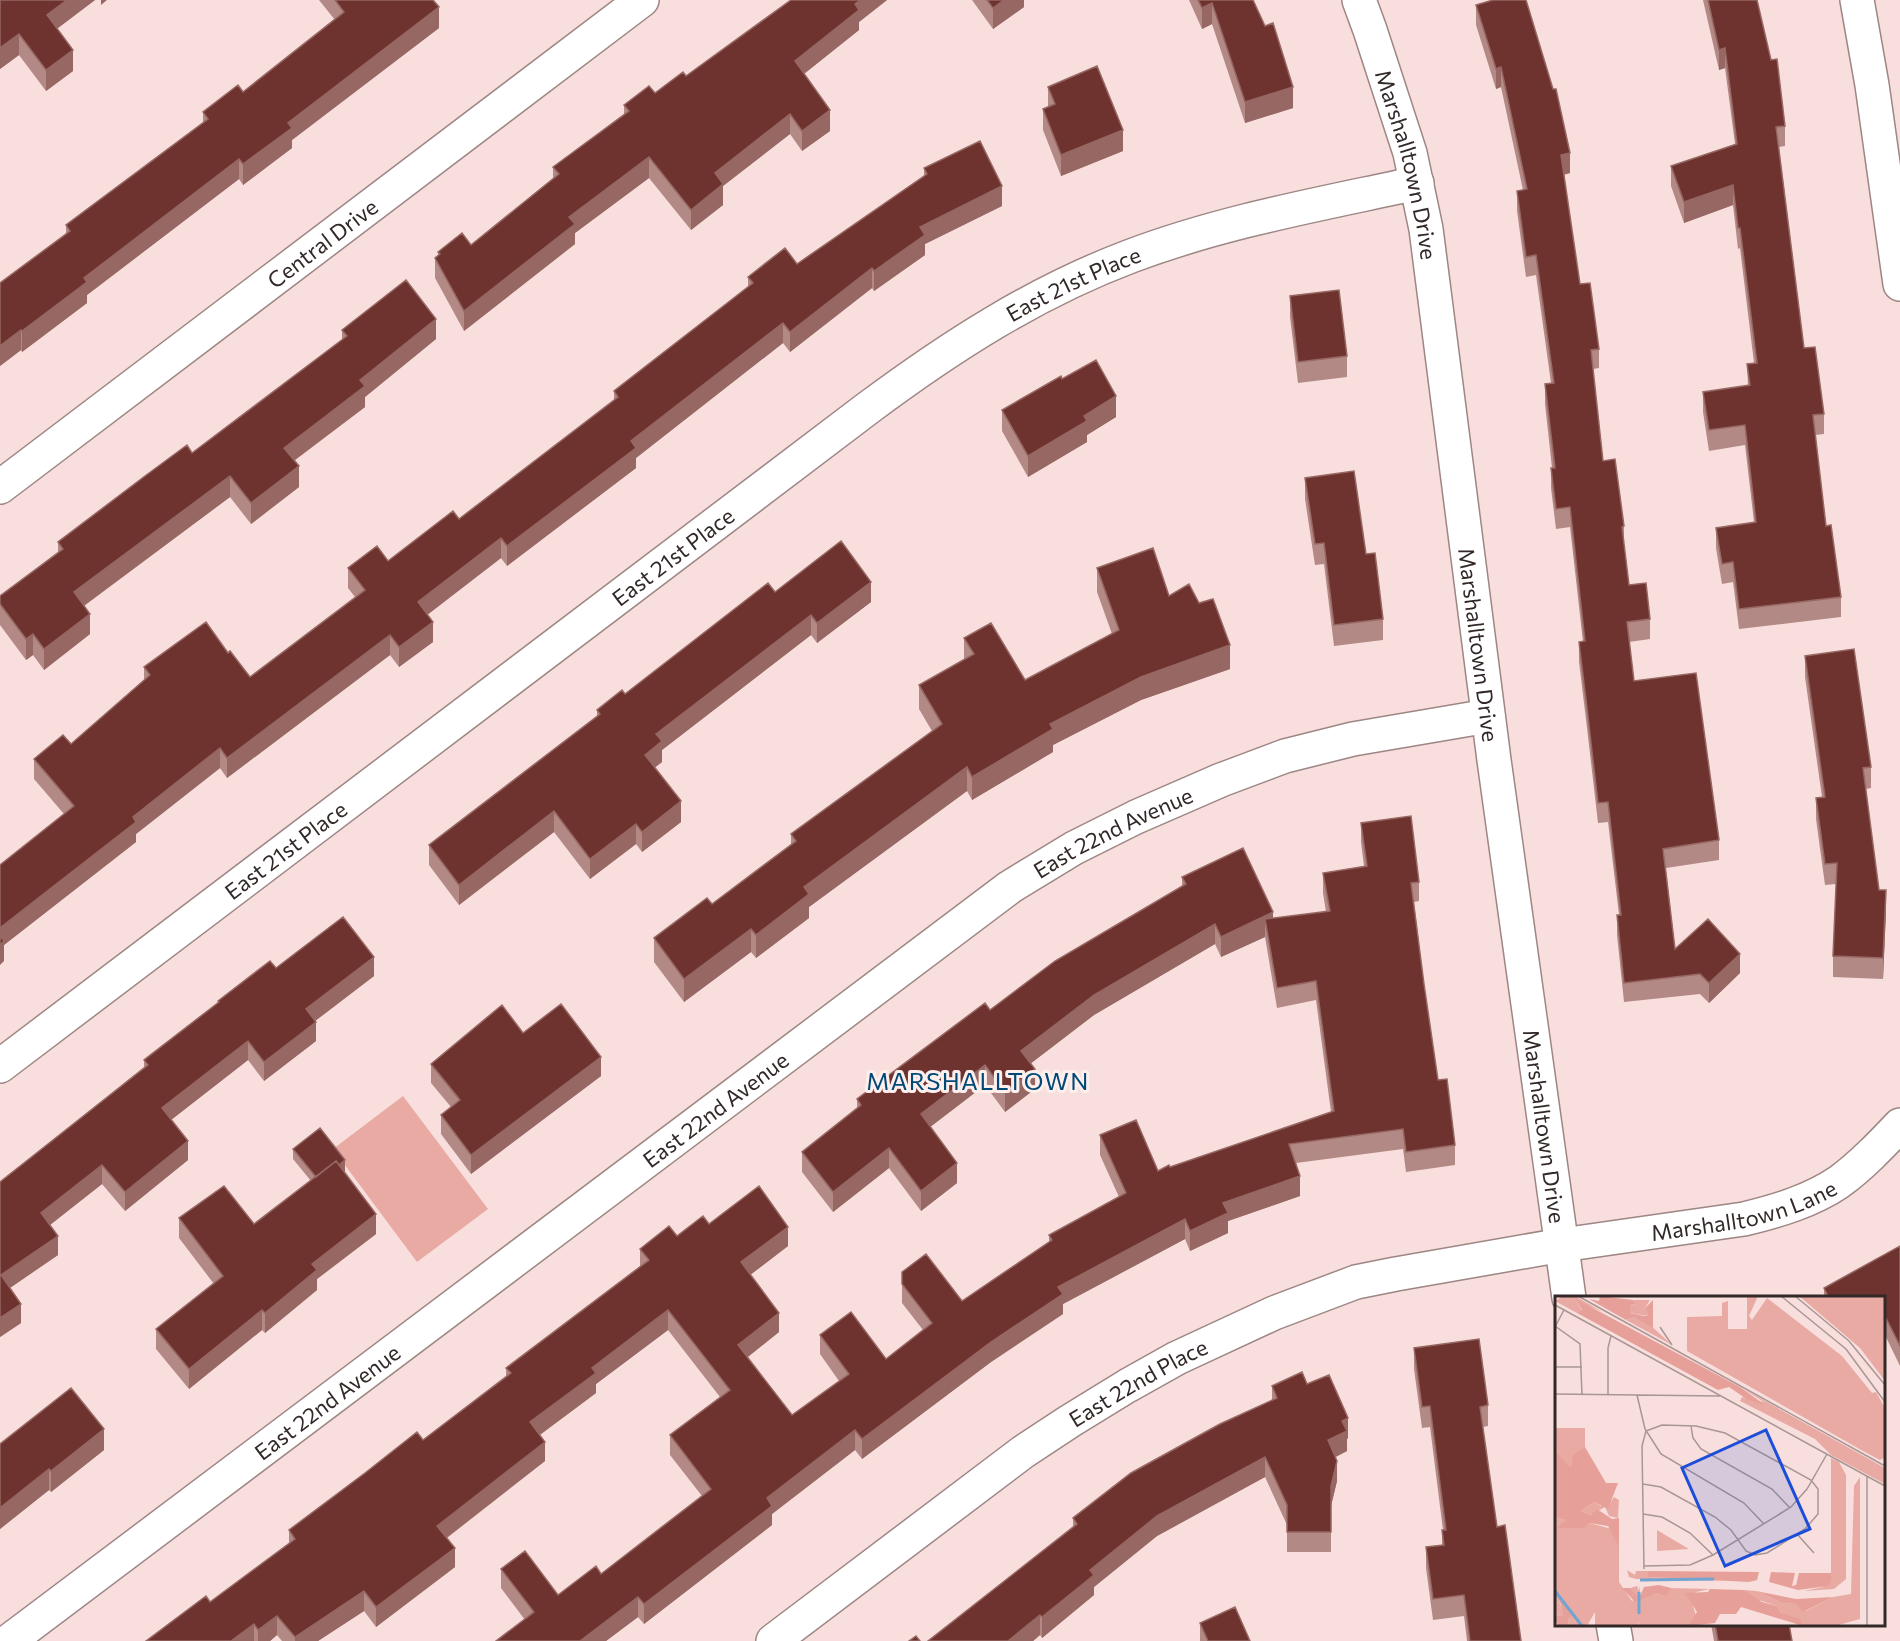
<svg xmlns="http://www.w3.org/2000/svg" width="1900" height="1641" viewBox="0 0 1900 1641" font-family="Commissioner,sans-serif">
  <rect width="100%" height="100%" fill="#f8dfdd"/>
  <path fill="#e9aaa4" d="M403,1096L488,1209L417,1262L333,1149Z"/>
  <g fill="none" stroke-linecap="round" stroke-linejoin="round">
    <defs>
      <g id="street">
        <path id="s1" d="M1359,0L1370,30L1410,153L1426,229L1494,760L1569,1298"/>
        <path d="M1857,0L1872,85L1900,284"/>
        <path id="s2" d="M0,487L642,0"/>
        <path id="s3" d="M0,1066L868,408C950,347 1035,292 1131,256C1224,221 1321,204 1417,183"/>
        <path d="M1613,1624L1616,1641"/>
        <path id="s4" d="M9,1641L1010,887L1074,848L1136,817L1221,780L1285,756L1353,739L1488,716"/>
        <path id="s5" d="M773,1641L1023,1452L1070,1421L1127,1386L1177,1358L1274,1313L1356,1282L1396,1274L1562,1245L1744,1219C1777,1211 1811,1201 1839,1182C1861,1166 1881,1145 1900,1125"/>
      </g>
    </defs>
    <use href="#street" stroke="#9d8684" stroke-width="36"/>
    <use href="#street" stroke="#fff" stroke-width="33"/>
  </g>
  <path fill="#b38986" d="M0,0H95L57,29L73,71L46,91L19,55L0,69Z
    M319,0H433L439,28L292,140V148L243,185L239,179L87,295V303L22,352L21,350L0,366L66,234V225L203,123V112L243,92L335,20Z
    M791,0H887L859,22V30L804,74L830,131L802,151L790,134L723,186V205L691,230L649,178L575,233V244L464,331L435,278V258L438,255V252L471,245L553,178V167L624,114V105L655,93L686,76Z
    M972,0H1024V7L993,29Z
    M1189,0H1253L1293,108L1245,123L1212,24L1202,29Z
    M1703,0H1757L1785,126V146L1779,147L1804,348L1824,414V434L1815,435L1826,526L1841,597V617L1739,629L1733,582L1722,584L1716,548V528L1754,522L1745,445L1709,451L1703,412V392L1748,386L1747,364L1754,363L1740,248L1738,249L1733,205L1684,223L1671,186V166L1735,144L1725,68L1719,70Z
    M1476,5L1570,173L1564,175L1580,284L1599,349V368L1593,369L1603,461L1624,526V545L1629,585L1650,619V639L1629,642L1634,681L1719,840V860L1666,868L1675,949L1740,973L1709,1003L1700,994L1624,1002L1617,935V915H1619L1608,822L1598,823L1587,728L1579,662V642H1583L1570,527L1556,529L1551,488V468H1552L1545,404V384L1551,383L1536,275L1526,277L1517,211V191L1523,190L1501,87L1496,89L1476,25Z
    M1048,87L1123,151L1061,176L1043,130V109L1048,107Z
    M924,168L1002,206L925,244V255L874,291L872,288L790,352L783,343L636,458V468L507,566L501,558L427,615L433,642L399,667L390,655L227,778L220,768L136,834V842L4,945V961L0,865L64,814L34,779V759L71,744L144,680V667L228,653L250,677L355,597L348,588V568L388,561L459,519L614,401V391L748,287V277L797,264L924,176Z
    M1290,296L1347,356V377L1298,383L1290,317Z
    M342,330L436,339L365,397V407L294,461L299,487L251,524L230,497L84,606L90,634L44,670L33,655L26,660L0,625V596L58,552V542L192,453L342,340Z
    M1062,379L1116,417L1087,435V442L1028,477L1002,431V410Z
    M1305,478L1366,554L1383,619V640L1334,646L1324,564L1315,565L1305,499Z
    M1097,568L1169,596L1230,669L1141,700L1053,745V752L972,800L967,791L809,907V918L756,958L751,952L684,1002L654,962V938L712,904L791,845V834L932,731L919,709V685L964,659V638L1025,680L1112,634L1097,592Z
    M775,592L871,602L817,643L811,635L662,750V762L654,768L681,822L642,852L636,844L590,879L554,832L459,905L429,865V845L597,717V710L625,694Z
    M1805,656L1871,767V788L1866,789L1879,890L1886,911L1883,979L1833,977V956L1836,884L1825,885L1816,819V798L1822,797L1805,677Z
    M1361,823L1419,882V901L1414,902L1424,984L1438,1080L1455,1145V1165L1406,1172L1403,1149L1296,1163L1300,1196L1228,1221V1233L1190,1251L1185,1239L1063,1304V1314L991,1362L862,1459L855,1450L772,1514V1525L644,1624L638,1617L606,1641H496L525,1620L501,1588V1569L558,1595L601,1574L702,1496L670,1455V1435L720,1397L668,1330L596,1384V1393L540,1435L545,1461L447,1538L455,1567L376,1627L364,1611L318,1641H282L277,1635L270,1641H146L210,1602L289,1544V1530L423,1440L506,1377V1368L640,1267V1249L709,1224L788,1246L750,1275L779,1332L747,1357L792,1415L839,1381L820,1354V1335L886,1359L923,1330L902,1303V1272L962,1301L1049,1242V1235L1119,1197L1100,1155V1135L1158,1171L1331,1112L1316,1000L1277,1008L1265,937L1221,957L1215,944L1094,1015L1031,1063L1035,1089L1005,1112L985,1085L930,1127L957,1183L921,1211L889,1168L833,1212L802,1172V1152L857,1109V1099L990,1010L1182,887V877L1273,918L1326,912L1323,893V873L1364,866L1361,842Z
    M276,968L374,976L315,1021L316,1041L264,1081L248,1060L171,1120L188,1160L125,1211L102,1184L50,1225L58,1255L10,1288L21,1323L0,1337V1182L144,1067V1060L218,1003V1001Z
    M523,1033L601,1076L471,1174L441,1134V1115L451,1107L431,1083V1064Z
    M293,1149L345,1171H344L376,1234L317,1279V1290L265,1333L262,1330L189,1389L156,1349V1329L214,1284L179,1238V1218L254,1224L311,1181L293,1159Z
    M1900,1246V1366L1884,1333V1298H1824V1288Z
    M1414,1348L1488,1405V1426L1483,1427L1497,1527L1521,1641H1467L1464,1616L1433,1620L1426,1568V1547L1442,1545V1530H1443L1430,1427L1422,1428L1414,1369Z
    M1307,1384L1348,1438L1347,1439V1451L1335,1457L1337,1481L1331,1506V1552H1287V1525L1265,1477L1157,1536L1094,1587V1595L1042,1638L1040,1635L1033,1641H928L1073,1527V1518L1272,1400V1386Z
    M0,1444L104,1450L51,1492L49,1490L0,1529Z
    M1200,1623L1250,1641H1200Z
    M1711,1624H1789L1792,1641H1714Z"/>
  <path fill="#976763" d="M67,0H95L47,36V15Z
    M101,0H107L101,5Z
    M861,0H887L859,22V30L795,81V61Z
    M1004,0H1024V7L993,29V8Z
    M1212,3V24L1202,29V8Z
    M439,7V28L292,140V148L243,185V164L288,123Z
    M19,34V55L0,69V48Z
    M1725,48V68L1719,70V50Z
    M73,50V71L46,91V70Z
    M1501,67V87L1496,89V69Z
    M1293,87V108L1245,123V102Z
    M830,110V131L802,151V131Z
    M790,114V134L723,186V205L691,230V210L715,173Z
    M1123,130V151L1061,176V155Z
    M1570,153V173L1561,175V155Z
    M649,157V178L575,233V244L464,331V311L569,217Z
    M239,159V179L87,295V303L22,352V331L84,278Z
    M1733,185V205L1684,223V202Z
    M1002,186V206L925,244V255L874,291V271L920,227Z
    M872,268V288L790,352V332Z
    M436,319V339L365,397V407L284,468V448L360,380Z
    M783,323V343L636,458V468L507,566V546L631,441Z
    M21,330V350L0,366V346Z
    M1116,396V417L1087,435V442L1028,477V456L1084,416Z
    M299,466V487L251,524V503Z
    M230,476V497L74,613V592Z
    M501,538V558L418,622V602Z
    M871,582V602L817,643V623Z
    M90,614V634L44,670V649Z
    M811,615V635L662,750V762L645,775V755L656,734Z
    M433,622V642L399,667V647Z
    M33,634V655L26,660V639Z
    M390,635V655L227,778V758Z
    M1230,645V669L1141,700L1053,745V752L972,800V777L1050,724L1141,677Z
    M220,748V768L136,834V842L4,945V961L0,965V928L133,817Z
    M967,767V791L809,907V918L756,958V935L804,887Z
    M681,801V822L642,852V832Z
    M554,811V832L459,905V885Z
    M636,824V844L590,879V859Z
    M1886,890V911L1883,979V958Z
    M1273,912V932L1265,919V937L1221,957V937Z
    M1215,924V944L1094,1015L1021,1071V1051L1094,995Z
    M751,929V952L684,1002V979Z
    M1740,954V973L1709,1003V983Z
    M374,957V976L306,1028V1009Z
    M316,1022V1041L264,1081V1062Z
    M248,1041V1060L162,1127V1108Z
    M601,1057V1076L471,1174V1155Z
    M985,1065V1085L921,1134V1114Z
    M1035,1069V1089L1005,1112V1092Z
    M188,1141V1160L125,1211V1192Z
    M889,1148V1168L833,1212V1192Z
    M345,1160V1171L319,1192V1181Z
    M957,1163V1183L921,1211V1191Z
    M102,1165V1184L41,1232V1213Z
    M1300,1176V1196L1228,1221V1233L1190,1251V1231L1223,1203Z
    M376,1214V1234L317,1279V1290L265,1333V1313L312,1264Z
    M1185,1219V1239L1063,1304V1314L991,1362L862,1459V1439L1058,1287Z
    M788,1227V1246L741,1282V1262Z
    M58,1236V1255L1,1294V1275Z
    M21,1304V1323L0,1337V1318Z
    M262,1310V1330L189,1389V1369Z
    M668,1310V1330L596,1384V1393L530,1442V1422L592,1368Z
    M779,1313V1332L738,1365V1345Z
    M1348,1418V1438L1347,1439V1451L1328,1461V1440L1342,1421Z
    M104,1429V1450L51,1492V1471Z
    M855,1430V1450L772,1514V1525L644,1624V1604L767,1498Z
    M545,1442V1461L437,1545V1526Z
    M1265,1457V1477L1157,1536L1094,1587V1595L1042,1638V1617L1090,1570L1157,1516Z
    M1337,1461V1481L1331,1506V1486Z
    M49,1469V1490L0,1529V1508Z
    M455,1548V1567L376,1627V1607Z
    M364,1591V1611L318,1641H295V1637Z
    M638,1597V1617L606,1641H580Z
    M1040,1615V1635L1033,1641H1008Z
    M277,1616V1635L270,1641H258V1630Z
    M254,1624V1641H231Z"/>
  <path fill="#6e332f" stroke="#976763" stroke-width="1.5" d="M0,0H67L47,15L73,50L46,70L19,34L0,48Z
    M335,0H433L439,7L288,123L292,128L243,164L239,159L84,278L87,282L22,331L21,330L0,346V283L70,231L66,225L208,119L203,112L238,85L243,92L344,12Z
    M791,0H861L855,4L859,10L795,61L830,110L802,131L790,114L715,173L723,184L691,210L649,157L569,217L575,224L464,311L435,258L440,254L438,252L462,233L471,245L559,174L553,167L629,111L624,105L649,86L655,93L683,72L686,76Z
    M987,0H1004L993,8Z
    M1198,0H1253L1265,26L1273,23L1293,87L1245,102L1212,3L1202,8Z
    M1493,0H1526L1553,89H1556L1570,153L1561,155L1580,284L1590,283L1599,349L1591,350L1603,461L1615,459L1624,526L1622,527L1629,585L1646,583L1650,619L1627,622L1634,681L1696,673L1719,840L1663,849L1675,949L1708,919L1740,954L1709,983L1700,974L1624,983L1617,915H1621L1608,802L1598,803L1587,708L1579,642L1585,641L1570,507L1556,509L1551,468H1555L1545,384L1554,383L1536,255L1526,257L1517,191L1527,189L1501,67L1496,69L1476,5Z
    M1708,0H1757L1771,60L1777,59L1785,126L1776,127L1804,348L1815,347L1824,414L1813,415L1826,526L1831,525L1841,597L1739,609L1733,562L1722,564L1716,528L1756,522L1745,425L1709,430L1703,392L1750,385L1747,364L1757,363L1740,228H1738L1733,185L1684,202L1671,166L1737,144L1725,48L1719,50Z
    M1097,66L1123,130L1061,155L1043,109L1055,104L1048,87Z
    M980,141L1002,186L920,227L925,235L874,271L872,268L790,332L783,323L631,441L636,448L507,546L501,538L418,602L433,622L399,647L390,635L227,758L220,748L133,817L136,822L0,928V865L74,806L34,759L63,735L71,744L150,675L144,667L206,622L228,653L230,651L250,677L365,590L348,568L377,546L388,561L453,511L459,519L618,397L614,391L753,283L748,277L785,248L797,264L927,174L924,168Z
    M406,280L436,319L360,380L365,386L284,448L299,466L251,503L230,476L74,592L90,614L44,649L33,634L26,639L0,604V596L63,549L58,542L145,476L187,445L192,453L347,336L342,330Z
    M1339,290L1347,356L1298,362L1290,296Z
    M1096,360L1116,396L1084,416L1087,421L1028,456L1002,410L1061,376L1062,379Z
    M1354,471L1366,554L1375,553L1383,619L1334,625L1324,543L1315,544L1305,478Z
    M841,541L871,582L817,623L811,615L656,734L662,741L645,755L681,801L642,832L636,824L590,859L554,811L459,885L429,845L600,714L597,710L622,690L625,694L768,583L775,592Z
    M1153,548L1169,596L1189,584L1199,603L1213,599L1230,645L1141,677L1050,724L1053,729L972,777L967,767L804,887L809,894L756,935L751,929L684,979L654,938L707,898L712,904L796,841L791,834L942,724L919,685L974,654L964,638L991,623L1025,680L1119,630L1097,568Z
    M1854,649L1871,767L1863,768L1879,890H1886L1883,958L1833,956L1837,863L1825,864L1816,798L1825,797L1805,656Z
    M1411,816L1419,882L1411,883L1424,984L1438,1080L1447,1079L1455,1145L1406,1152L1403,1129L1289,1144L1300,1176L1223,1203L1228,1213L1190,1231L1185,1219L1058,1287L1063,1294L991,1342L862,1439L855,1430L767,1498L772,1506L644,1604L638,1597L580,1641H496L534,1612L501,1569L525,1551L558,1595L596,1566L601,1574L711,1489L670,1435L730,1390L668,1310L592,1368L596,1373L530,1422L545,1442L437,1526L455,1548L376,1607L364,1591L295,1637L277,1616L258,1630L254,1624L231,1641H146L206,1596L210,1602L295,1539L289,1530L365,1473L417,1432L423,1440L511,1373L506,1368L649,1260L640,1249L669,1226L677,1236L703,1216L709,1224L759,1186L788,1227L741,1262L779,1313L738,1345L792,1415L849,1374L820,1335L851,1312L886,1359L932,1323L902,1284V1272L926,1254L962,1301L1052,1240L1049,1235L1126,1193L1100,1135L1136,1120L1158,1171L1169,1165L1170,1167L1334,1111L1316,981L1277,988L1265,919L1330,911L1323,873L1367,866L1361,823Z
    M1243,848L1273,912L1221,937L1215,924L1094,995L1021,1051L1035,1069L1005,1092L985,1065L921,1114L957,1163L921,1191L889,1148L833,1192L802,1152L861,1105L857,1099L985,1003L990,1010L1055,961L1186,884L1182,877Z
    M343,917L374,957L306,1009L316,1022L264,1062L248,1041L162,1108L188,1141L125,1192L102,1165L41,1213L58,1236L1,1275L21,1304L0,1318V1182L148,1065L144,1060L219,1002L218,1001L270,961L276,968Z
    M0,936L4,941L0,945Z
    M561,1004L601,1057L471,1155L441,1115L460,1100L431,1064L502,1005L523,1033Z
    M320,1128L345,1160L339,1165L336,1161L316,1177L293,1149Z
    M336,1161L376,1214L312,1264L317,1270L265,1313L262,1310L189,1369L156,1329L223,1276L179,1218L224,1186L254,1224Z
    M1900,1246V1346L1884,1314V1298H1829L1824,1288Z
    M1479,1339L1488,1405L1480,1407L1497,1527L1505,1525L1521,1641H1470L1464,1595L1433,1599L1426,1547L1444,1545L1442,1530H1446L1430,1406L1422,1407L1414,1348Z
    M1302,1372L1307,1384L1329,1375L1348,1418L1342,1421L1347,1431L1328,1440L1337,1461L1331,1486V1532H1287V1505L1265,1457L1157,1516L1090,1570L1094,1575L1042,1617L1040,1615L1008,1641H928L1077,1524L1073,1518L1131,1473L1220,1424L1277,1398L1272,1386Z
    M71,1388L104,1429L51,1471L49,1469L0,1508V1444Z
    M1235,1607L1250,1641H1208L1200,1623Z
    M1715,1624H1789L1792,1641H1718Z
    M916,1636L920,1641H909Z"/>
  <g text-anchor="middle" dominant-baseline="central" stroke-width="6" stroke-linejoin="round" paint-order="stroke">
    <g font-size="22" fill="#312827" stroke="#feefed">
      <text stroke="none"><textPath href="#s1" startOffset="172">Marshalltown Drive</textPath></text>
      <text stroke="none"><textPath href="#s2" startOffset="404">Central Drive</textPath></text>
      <text stroke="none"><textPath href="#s3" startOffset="1330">East 21st Place</textPath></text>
      <text stroke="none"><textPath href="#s3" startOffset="844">East 21st Place</textPath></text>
      <text stroke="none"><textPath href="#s1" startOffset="658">Marshalltown Drive</textPath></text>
      <text stroke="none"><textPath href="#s4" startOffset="1370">East 22nd Avenue</textPath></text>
      <text stroke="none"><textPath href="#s3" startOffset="358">East 21st Place</textPath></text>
      <text stroke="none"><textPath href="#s4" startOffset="884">East 22nd Avenue</textPath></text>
      <text stroke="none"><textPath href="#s1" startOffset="1144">Marshalltown Drive</textPath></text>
      <text stroke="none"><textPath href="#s5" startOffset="1083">Marshalltown Lane</textPath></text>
      <text stroke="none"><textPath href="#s5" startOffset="448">East 22nd Place</textPath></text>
      <text stroke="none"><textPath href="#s4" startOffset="398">East 22nd Avenue</textPath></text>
    </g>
    <g font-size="24" letter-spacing="1.5" fill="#004876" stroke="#feefed">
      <text x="978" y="1080">MARSHALLTOWN</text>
    </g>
  </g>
  <g transform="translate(1555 1296)">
    <rect width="330" height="330" fill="#f8dfdd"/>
    <path d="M8,0H20L48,16L22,5L27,15L22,17L0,5ZM192,0H203L194,20L197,24L212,2L287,60L317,97L321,96L330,112L329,162L325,164L308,155L132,55V21L167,20V7L173,5V33H192ZM244,0H330V85L305,52ZM78,4H95L90,12L93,20L75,17V9L81,8ZM79,21L93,27L117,49L71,24ZM185,91L330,172V188L276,159L260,143L185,105L187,101L209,106ZM0,132H30V198L0,197ZM276,162L284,166L291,179V283L279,293L249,295L268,291L276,281ZM305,181V323L280,330H248L226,317L222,310L195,301L189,294L201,295L227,307L242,308L251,315L278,301L296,298L299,190ZM59,201L64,204L63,222L54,220L50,211L36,219L26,215L39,206L46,210L55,207ZM0,221L10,224L3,232L34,227L57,233L64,251V286L77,305L82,301L75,292L82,290L84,295L85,289V303L116,292L155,293L141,296L137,306L141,320L133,330H84V325L83,330H40V316L32,330H13L14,320L4,305L9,319L0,320ZM102,234L134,253L102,255ZM72,274L80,279L81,275H93V281L172,285L81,283L74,281Z" fill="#e9aaa4"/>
    <path d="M45,0L78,4L81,8L75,9V17L89,20H93L90,12L98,4V32L79,21L71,24L34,3L44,5ZM21,3L185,91L210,109L193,104L174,91L163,94L22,17L27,14ZM30,151L51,187H63L53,213L39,206L26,215L36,219L42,213L57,223L64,222V251L53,230L34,227L29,232H2L10,224L0,221V155L16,172L18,159ZM93,275L204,276L202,284L194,286L93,281ZM216,276L240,277L237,290L241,289L244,277H276V285L273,290L243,294L214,286ZM104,289L116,292L111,300L102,297L80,306L67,292H75L84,302L89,291ZM155,293L189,294L207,306L222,310L226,317L245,323L248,330L186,311L181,318H165L160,327L133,330L142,316L130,297L153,296ZM201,295L241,303L278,301L248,316L241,308L227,307ZM4,300L19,320L14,321L13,330H4L0,325V320L8,319Z" fill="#e7a099"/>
    <path fill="none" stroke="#71a4d1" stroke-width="3" d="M85,284L159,283M0,295L27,330M84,318V296"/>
    <path fill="none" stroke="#a89694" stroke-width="1.5" d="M23,0L330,170M226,0L291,53L330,106M240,0L294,45L330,89M0,9L330,190M0,30L25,48L27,99M0,31L9,14M105,31L117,49M0,71H27M0,98L165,100M53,99V52L56,40M82,99L90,133L106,158L189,207L209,228M136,130L138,142L146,153L217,193L235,212M312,180V330M88,188L106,191L160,221L176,234L191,255L200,259L212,257L250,233L263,218V193L256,184L170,137L141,130L107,129L91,135M88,218L107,221L135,237L158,259M242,238L259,257M89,270L135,269L158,259L236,211L252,193L272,158M89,273L87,150L91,135"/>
    <path fill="#1d4ed8" fill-opacity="0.15" stroke="#1d4ed8" stroke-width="3" d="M211,134L255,233L170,270L127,172Z"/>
    <rect width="330" height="330" fill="none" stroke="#312827" stroke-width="3"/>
  </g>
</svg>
